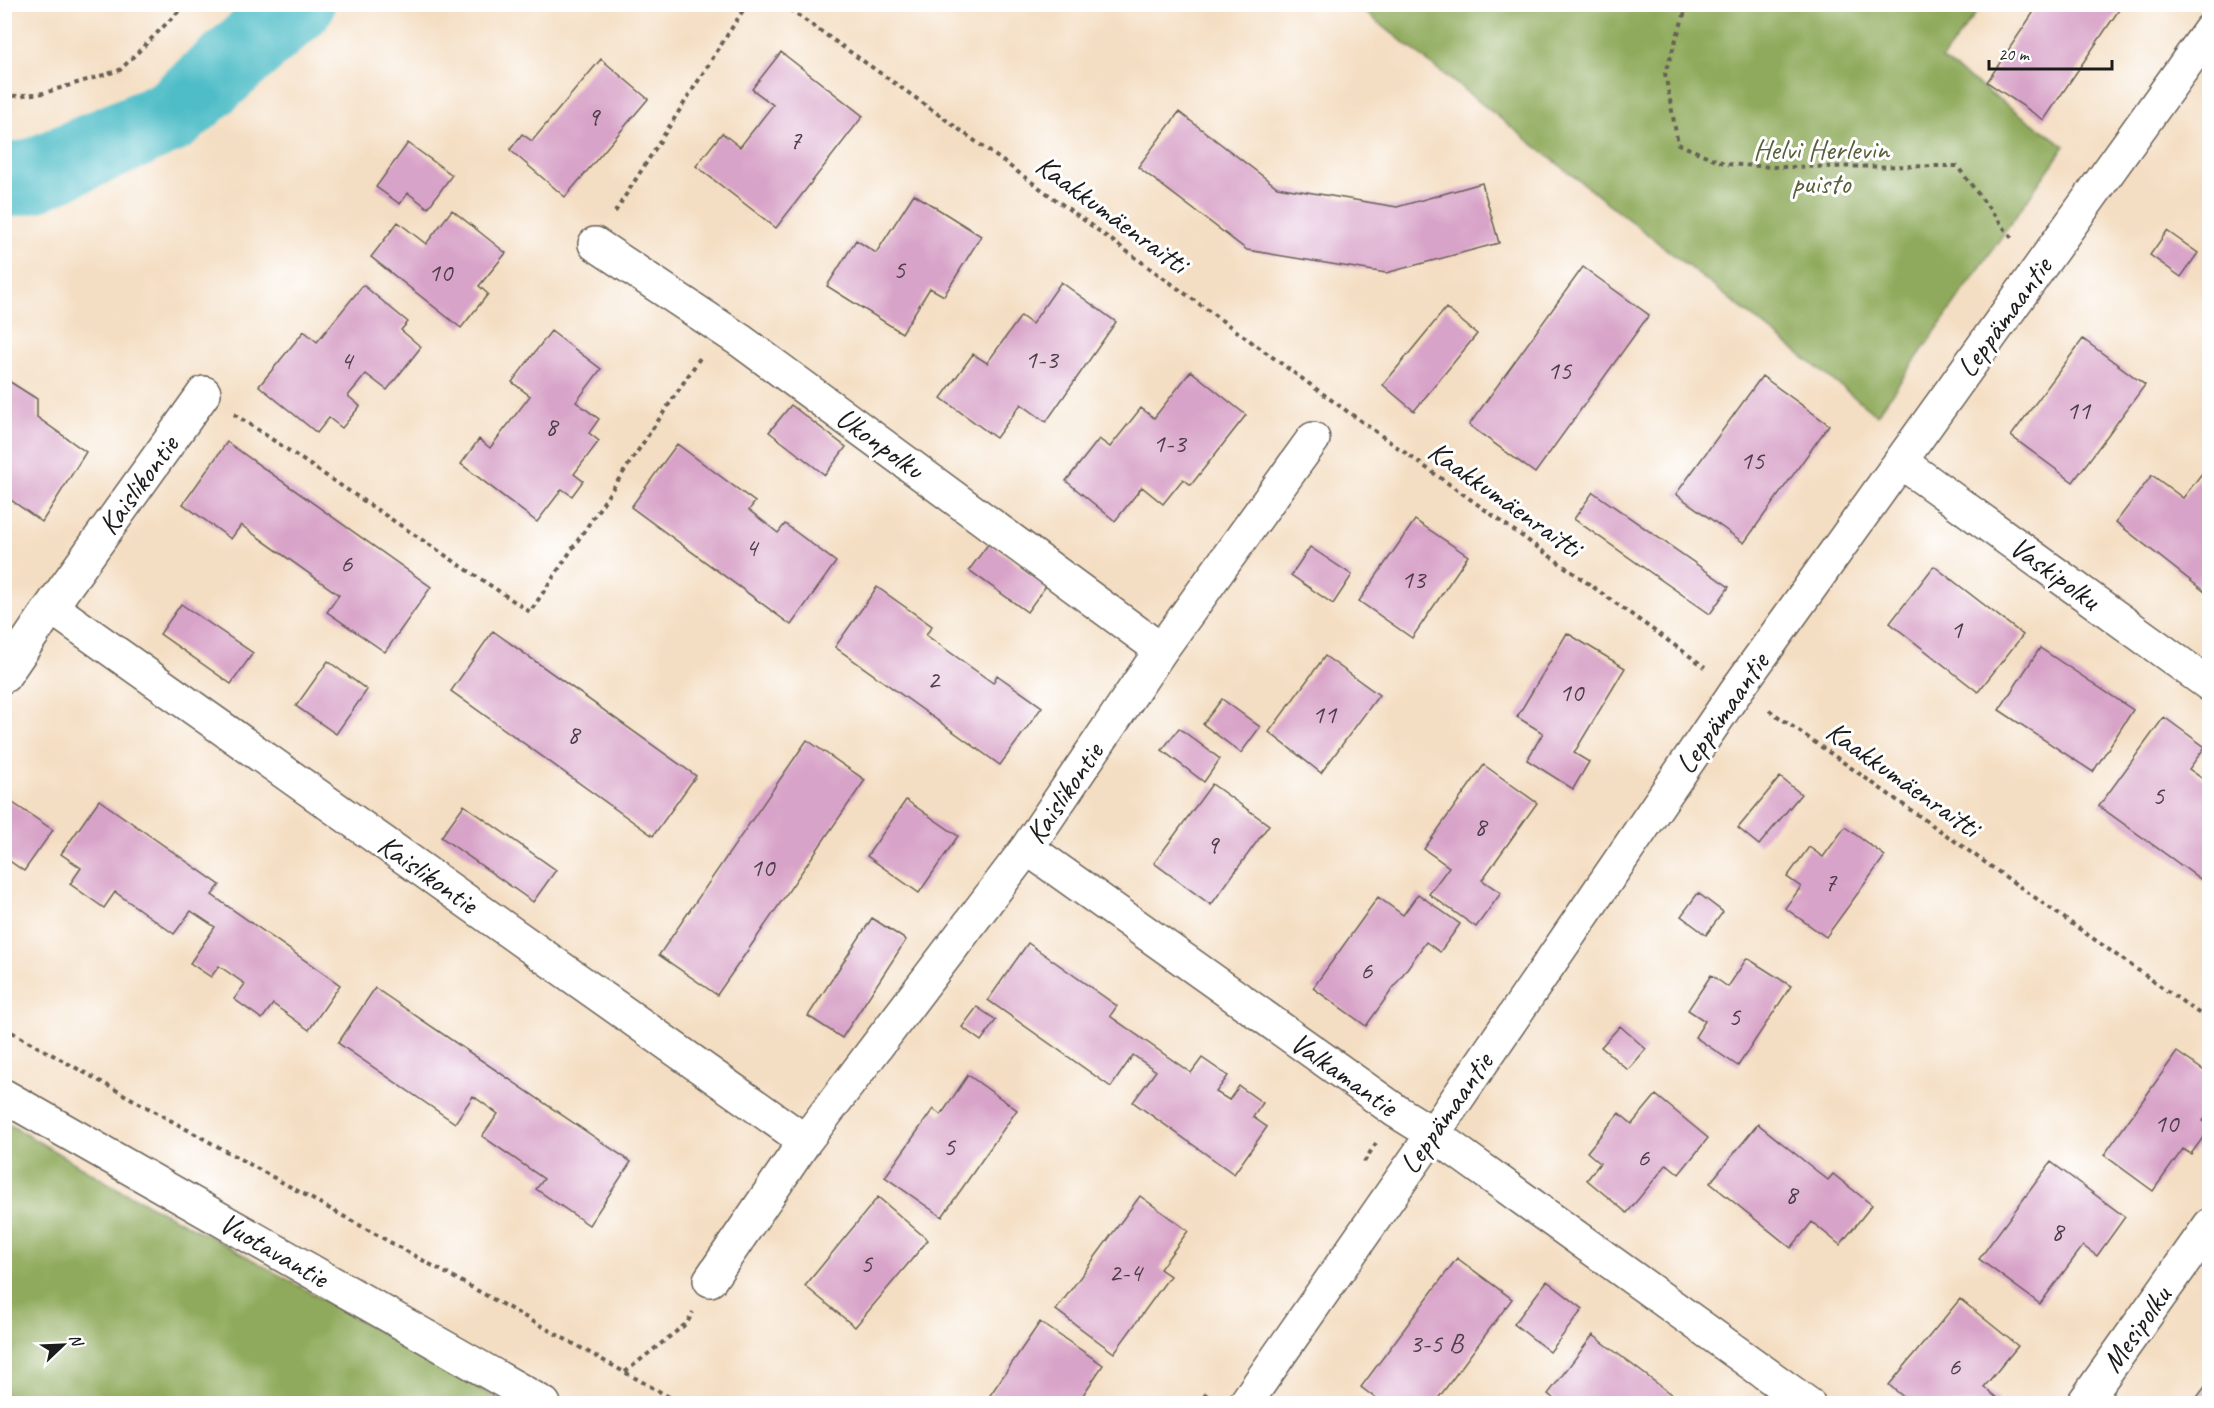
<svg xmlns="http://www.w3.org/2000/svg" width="2214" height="1408" viewBox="0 0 2214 1408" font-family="Caveat,sans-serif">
  <rect width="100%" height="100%" fill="#fff"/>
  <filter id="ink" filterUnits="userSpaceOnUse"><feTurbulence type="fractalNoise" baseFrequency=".0167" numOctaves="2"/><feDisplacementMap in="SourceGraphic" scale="12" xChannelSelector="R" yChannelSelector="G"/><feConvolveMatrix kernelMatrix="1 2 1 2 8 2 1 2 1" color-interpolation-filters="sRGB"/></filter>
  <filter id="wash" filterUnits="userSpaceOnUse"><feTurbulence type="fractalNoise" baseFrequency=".008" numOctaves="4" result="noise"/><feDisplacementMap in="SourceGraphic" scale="24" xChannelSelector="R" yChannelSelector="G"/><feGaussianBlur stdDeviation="1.35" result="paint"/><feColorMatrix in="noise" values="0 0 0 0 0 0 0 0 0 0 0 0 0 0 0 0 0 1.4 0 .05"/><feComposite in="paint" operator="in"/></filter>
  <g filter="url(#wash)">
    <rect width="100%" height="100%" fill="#f4dec3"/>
    <path fill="#8faa5c" stroke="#56633c" stroke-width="1.5" d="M1356,5H1982L1942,59L2065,146L1877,415Z
      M5,1122L120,1190L230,1247L506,1403H5Z"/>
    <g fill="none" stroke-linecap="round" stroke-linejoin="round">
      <path stroke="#4fbdc7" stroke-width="74" d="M4,181L32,176L171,116L298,4"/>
    </g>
    <g id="blocks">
      <path fill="#d8a3c8" d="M2039,4H2123L2044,120L1987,82Z
        M781,52L863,116L776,228L696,166L722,133L740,147L773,105L752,89Z
        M601,59L648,99L565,197L510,150L522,134L532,141Z
        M1179,112L1277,187L1397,207L1482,183L1499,243L1386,273L1247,250L1138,167Z
        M408,143L452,175L428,208L408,193L400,204L376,187Z
        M914,194L981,236L944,296L930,288L902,333L827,286L856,240L876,253Z
        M452,210L506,253L479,286L488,294L461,328L371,257L398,222L426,244Z
        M2167,231L2198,253L2181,277L2150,255Z
        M1583,267L1649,315L1535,473L1469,425Z
        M1061,282L1116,322L1046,422L1021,404L996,438L941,398L973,354L987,363L1021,316L1032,324Z
        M363,285L408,322L401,330L421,347L387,390L366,374L348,396L360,406L342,428L329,418L317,433L259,386L304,331L317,342Z
        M1446,308L1477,334L1414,411L1383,385Z
        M551,331L601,369L576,402L599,419L589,433L599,441L574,474L583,481L572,496L562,489L537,522L461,464L479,439L490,448L530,396L512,382Z
        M2083,339L2145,385L2073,482L2011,436Z
        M1191,371L1246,415L1191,485L1183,479L1163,504L1142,487L1115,521L1066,481L1099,439L1110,447L1141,408L1154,418Z
        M1762,376L1829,425L1744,543L1676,494Z
        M4,378L37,399V417L86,452L42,522L4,495Z
        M791,405L846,447L825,475L769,432Z
        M227,442L431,587L385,652L327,612L339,595L241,525L231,539L183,504Z
        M677,444L755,502L749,510L778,533L785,524L836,562L791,625L631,507Z
        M2210,463V596L2116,522L2152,475L2183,498Z
        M1593,492L1729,587L1710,614L1574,519Z
        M1415,520L1468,556L1412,638L1359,601Z
        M989,543L1046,586L1027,612L969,570Z
        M1310,547L1352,575L1333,604L1291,575Z
        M1934,566L2023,635L1978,692L1890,623Z
        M877,587L932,626L926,635L993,683L997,675L1042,707L1000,765L835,647Z
        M181,604L253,653L231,684L160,634Z
        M493,631L696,776L653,836L451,691Z
        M1567,633L1625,668L1574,753L1589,762L1573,789L1527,760L1543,733L1517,717Z
        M2040,648L2133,710L2093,772L1999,710Z
        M1325,656L1379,695L1321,773L1269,732Z
        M328,661L367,690L336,734L296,706Z
        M1222,699L1260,727L1241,753L1203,724Z
        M2164,717L2205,747L2189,769L2210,784V886L2099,806Z
        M1179,728L1220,759L1204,782L1162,750Z
        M807,740L865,780L717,995L659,955Z
        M1484,765L1537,803L1482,880L1501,893L1476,927L1429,894L1449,867L1424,849Z
        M1780,777L1801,794L1759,845L1738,828Z
        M1212,784L1269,825L1211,905L1154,863Z
        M4,797L53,830L24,871L4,857Z
        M99,800L220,885L212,895L340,985L309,1030L273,1004L262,1019L234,999L245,984L219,966L211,977L190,963L215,927L191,911L174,934L115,892L104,908L70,884L81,868L61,854Z
        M906,800L958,836L919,893L867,856Z
        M464,805L556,870L533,902L441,837Z
        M1845,827L1885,856L1826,937L1785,908L1801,887L1787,877L1809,847L1823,857Z
        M1698,893L1723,912L1706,935L1681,916Z
        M1418,894L1460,924L1440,952L1426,942L1366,1026L1313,988L1378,897L1403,915Z
        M872,918L906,940L842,1038L808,1016Z
        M1028,943L1117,1006L1110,1016L1191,1073L1202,1058L1228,1076L1216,1092L1229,1100L1239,1086L1263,1103L1253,1117L1267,1127L1234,1174L1133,1102L1156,1071L1133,1055L1111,1087L988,1000Z
        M1747,958L1791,986L1738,1066L1695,1037L1705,1021L1688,1010L1711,975L1728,987Z
        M375,988L631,1162L589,1225L536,1189L544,1179L482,1136L498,1114L473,1096L455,1123L338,1043Z
        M977,1007L996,1020L981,1041L962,1027Z
        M1620,1026L1646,1049L1628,1070L1601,1047Z
        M2177,1052L2210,1075V1112L2203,1121L2210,1128L2191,1154L2183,1149L2153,1191L2104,1155Z
        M968,1075L1017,1110L942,1217L885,1177L933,1109L941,1115Z
        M1656,1095L1708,1138L1679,1174L1667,1164L1627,1213L1587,1180L1600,1163L1587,1152L1619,1113L1632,1124Z
        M1758,1124L1828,1180L1833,1174L1872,1205L1840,1245L1812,1222L1791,1248L1710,1183Z
        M2051,1162L2125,1217L2097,1256L2083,1246L2040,1304L1979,1259Z
        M1140,1196L1188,1231L1160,1269L1170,1276L1114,1353L1056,1310Z
        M878,1197L928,1240L855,1327L805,1286Z
        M1457,1258L1512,1299L1434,1404H1383L1361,1387Z
        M1547,1281L1583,1309L1550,1352L1514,1324Z
        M1960,1299L2018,1346L1984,1387L1999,1400L1997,1404H1912L1889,1385Z
        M1040,1322L1103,1365L1077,1404H984Z
        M1593,1335L1684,1404H1561L1548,1394Z
        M2210,1380V1404H2192Z"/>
    </g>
  </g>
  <g filter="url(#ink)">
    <use href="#blocks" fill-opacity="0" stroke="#686056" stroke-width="1.5"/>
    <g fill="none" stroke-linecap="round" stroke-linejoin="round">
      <defs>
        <path id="minor" d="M595,244L741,341L1161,650
          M1901,462L2210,685
          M51,607L805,1141L1027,848L1161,650L1313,439
          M4,676L51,607L204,393
          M1027,848L1396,1111L1433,1134L1808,1404
          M4,1096L544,1404
          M710,1280L805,1141
          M1245,1404L1433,1134L1738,688L2210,30
          M2083,1404L2210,1225"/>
      </defs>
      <use href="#minor" stroke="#686056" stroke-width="36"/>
      <path stroke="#686056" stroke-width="4" stroke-dasharray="4.5 4.5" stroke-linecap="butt" d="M782,4L920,101L1337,404L1705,667
        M1685,4L1684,15L1665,73L1678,144L1726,164L1774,167L1957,166L2014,241
        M4,97L44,93L120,70L186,4
        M615,212L747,4
        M234,414L530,612L700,358
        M1769,710L2210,1021
        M4,1028L682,1404
        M1364,1162L1376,1143
        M625,1372L687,1323L693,1312
        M1199,1404L1208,1391"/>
      <use href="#minor" stroke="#fff" stroke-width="33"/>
    </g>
  </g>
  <g text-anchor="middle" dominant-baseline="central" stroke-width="6" stroke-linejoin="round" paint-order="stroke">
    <g font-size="27" fill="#4b3e47">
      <text x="593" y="116">9</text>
      <text x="795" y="140">7</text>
      <text x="899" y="269">5</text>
      <text x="440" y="272">10</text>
      <text x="1041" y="359">1-3</text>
      <text x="346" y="360">4</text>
      <text x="1559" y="370">15</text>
      <text x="2078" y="410">11</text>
      <text x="551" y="426">8</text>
      <text x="1169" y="443">1-3</text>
      <text x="1752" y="460">15</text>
      <text x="751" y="547">4</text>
      <text x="346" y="563">6</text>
      <text x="1413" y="579">13</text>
      <text x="1956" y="629">1</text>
      <text x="933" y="679">2</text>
      <text x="1571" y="692">10</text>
      <text x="1324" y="714">11</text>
      <text x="573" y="734">8</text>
      <text x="2158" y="795">5</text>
      <text x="1480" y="826">8</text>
      <text x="1212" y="844">9</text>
      <text x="762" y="867">10</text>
      <text x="1830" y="882">7</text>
      <text x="1366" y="970">6</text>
      <text x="1734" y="1016">5</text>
      <text x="2166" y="1123">10</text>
      <text x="949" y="1146">5</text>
      <text x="1643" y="1157">6</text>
      <text x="1791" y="1194">8</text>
      <text x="2057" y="1231">8</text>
      <text x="866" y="1263">5</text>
      <text x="1125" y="1272">2-4</text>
      <text x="1436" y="1343">3-5 B</text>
      <text x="1954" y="1366">6</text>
    </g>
    <g font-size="30" fill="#595f3a" stroke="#fff">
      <text x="1821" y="149">Helvi Herlevin<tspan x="1821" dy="34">puisto</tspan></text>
    </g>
    <g font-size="30" fill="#1c1c1c" stroke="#fff">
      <text transform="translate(1112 214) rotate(36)">Kaakkumäenraitti</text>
      <text transform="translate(2004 317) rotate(-54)">Leppämaantie</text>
      <text transform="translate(880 443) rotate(36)">Ukonpolku</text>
      <text transform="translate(138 485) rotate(-54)">Kaislikontie</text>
      <text transform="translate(1505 499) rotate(35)">Kaakkumäenraitti</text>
      <text transform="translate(2055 573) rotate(36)">Vaskipolku</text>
      <text transform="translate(1722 713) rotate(-55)">Leppämaantie</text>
      <text transform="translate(1903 779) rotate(35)">Kaakkumäenraitti</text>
      <text transform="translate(1064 793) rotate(-56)">Kaislikontie</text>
      <text transform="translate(428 874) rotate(35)">Kaislikontie</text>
      <text transform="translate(1344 1074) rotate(35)">Valkamantie</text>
      <text transform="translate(1446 1113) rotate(-55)">Leppämaantie</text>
      <text transform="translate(274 1250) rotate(30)">Vuotavantie</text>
      <text transform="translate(2136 1329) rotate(-55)">Mesipolku</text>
    </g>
  </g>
  <rect width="2214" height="1408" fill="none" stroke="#fff" stroke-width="24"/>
  <g transform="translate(63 1345) rotate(67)" stroke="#ffffff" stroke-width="4.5" paint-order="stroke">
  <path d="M0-4.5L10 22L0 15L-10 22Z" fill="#1c1c1c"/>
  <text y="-9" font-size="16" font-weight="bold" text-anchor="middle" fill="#1c1c1c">N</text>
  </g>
  <path d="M1989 60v9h123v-9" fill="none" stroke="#1c1c1c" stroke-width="3"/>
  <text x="1998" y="60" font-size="18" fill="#1c1c1c" stroke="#ffffff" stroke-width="4.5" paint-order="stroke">20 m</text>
</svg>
